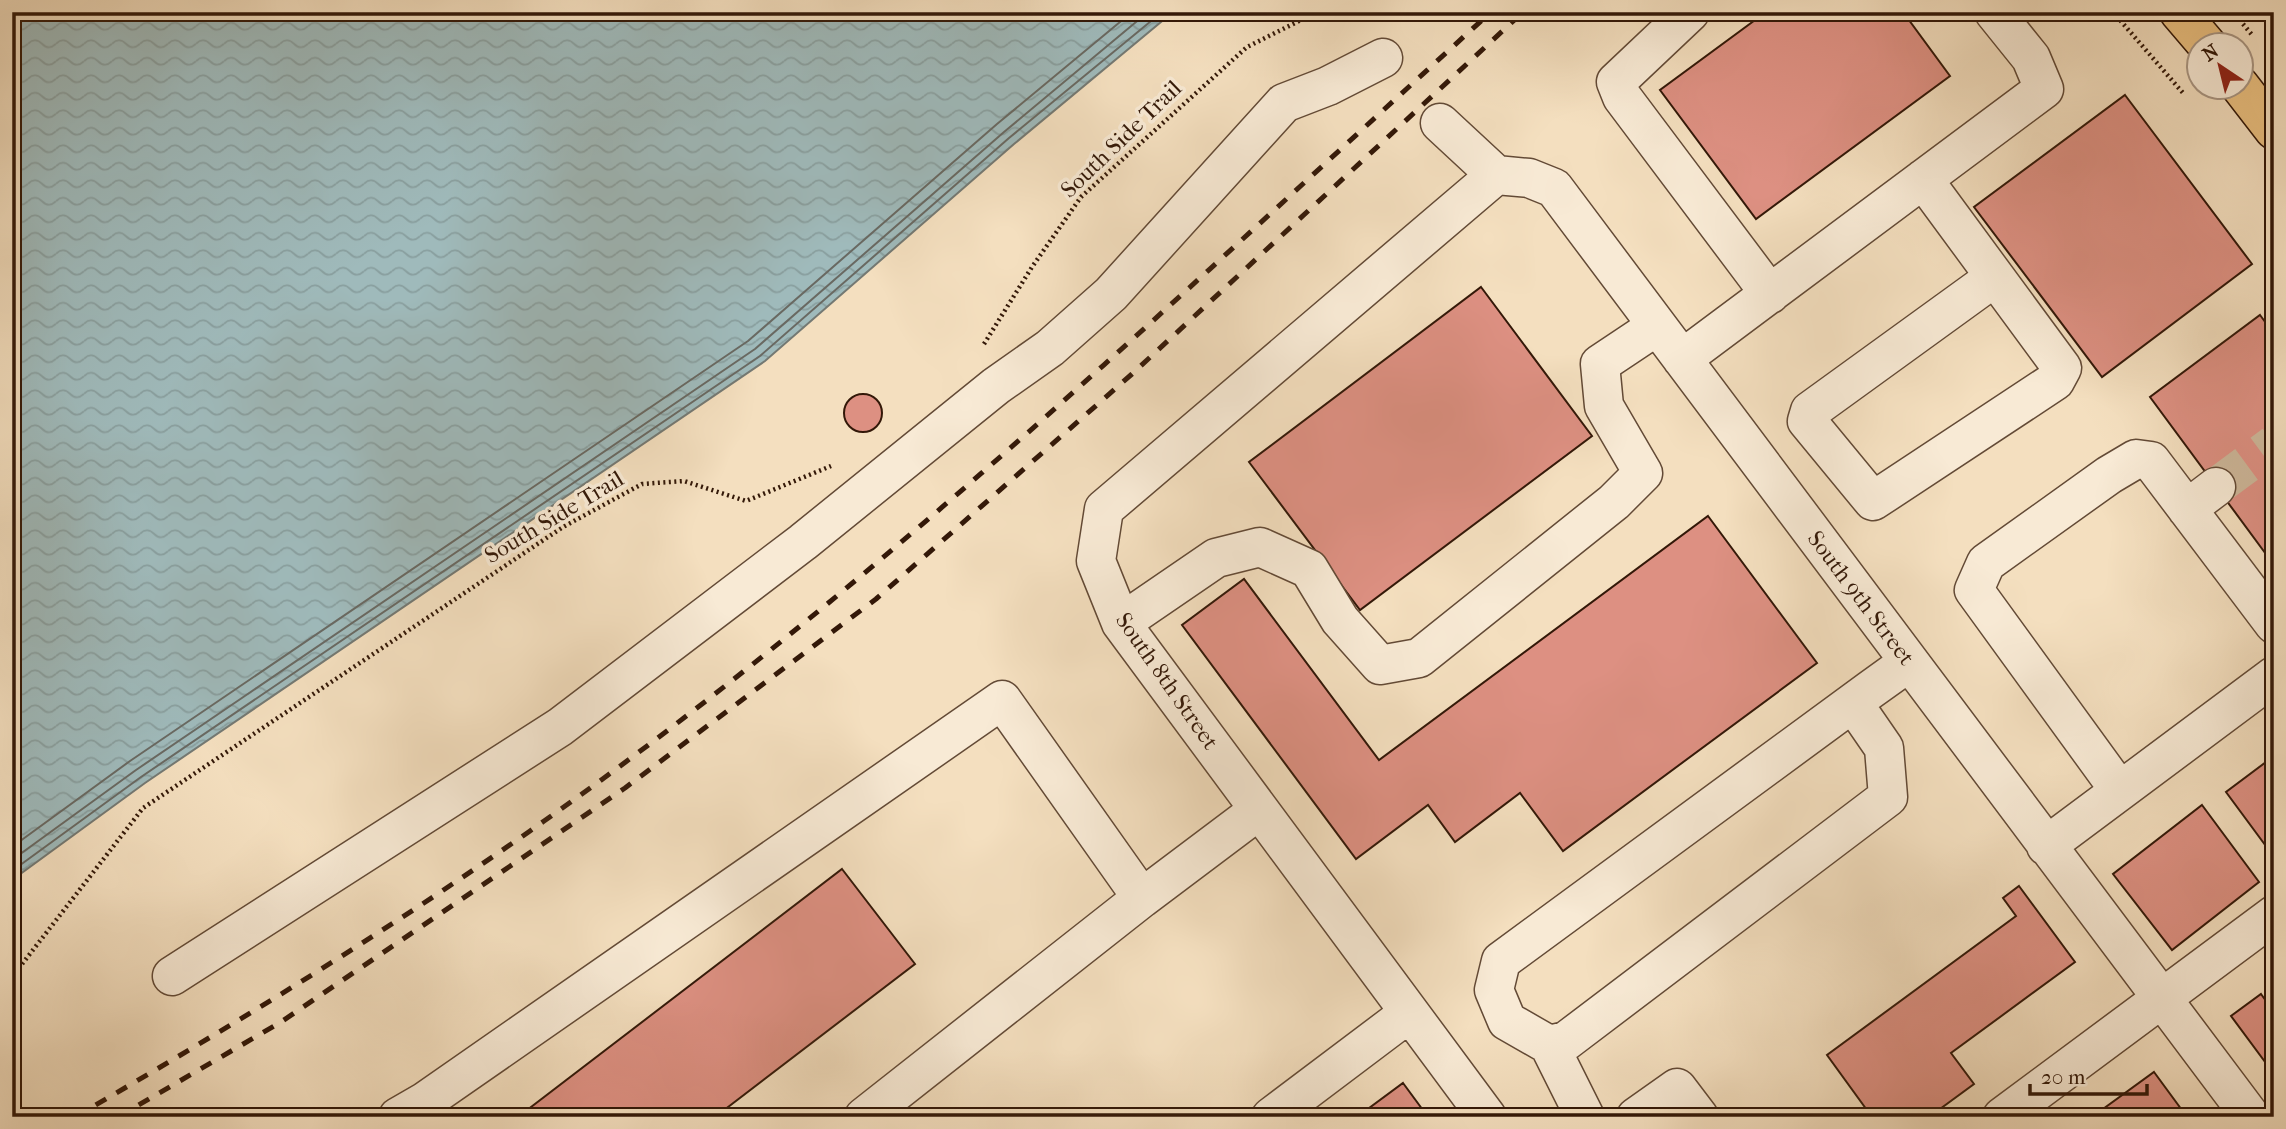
<svg xmlns="http://www.w3.org/2000/svg" width="2286" height="1129" viewBox="0 0 2286 1129" font-family="'IM FELL French Canon',serif">
  <defs>
    <pattern id="water-waves" width="16" height="10" patternUnits="userSpaceOnUse" patternTransform="scale(1.75)"><rect width="16" height="10" fill="#9fbabb"/><path d="M0 5q4-4 8 0t8 0" fill="none" stroke="#899f9f"/></pattern>
  </defs>
  <rect width="100%" height="100%" fill="#f4dfbf"/>
  <filter id="stains"><feTurbulence type="fractalNoise" baseFrequency=".00286" numOctaves="4"/><feColorMatrix values="0 0 0 0 .2 0 0 0 0 .09 0 0 0 0 .02 0 0 0 .5 -.17"/></filter>
  <radialGradient id="worn" r=".72"><stop offset=".6" stop-color="#630" stop-opacity="0"/><stop offset="1" stop-color="#630" stop-opacity=".3"/></radialGradient>
  <path fill="url(#water-waves)" stroke="#747973" stroke-width="2" d="M12,12H1173L1014,144L765,361L145,783L12,880Z"/>
  <g fill="none" stroke-linecap="round" stroke-linejoin="round">
    <path stroke="#696962" stroke-width="2" d="M12,847L130,761L748,341L997,124L1132,12
      M12,860L136,770L755,349L1004,132L1148,12
      M12,871L141,777L760,356L1009,138L1162,12"/>
  </g>
  <path fill="#dd9082" stroke="#331808" stroke-width="2" d="M1766,12H1903L1950,76L1756,219L1660,90Z
    M2125,95L2252,264L2102,377L1974,207Z
    M1481,287L1592,436L1360,610L1249,462Z
    M2260,315L2274,334V565L2150,397Z
    M844 413a19 19 0 1 1 38 0a19 19 0 1 1-38 0Z
    M1708,516L1817,663L1563,851L1520,793L1455,842L1428,805L1356,859L1182,625L1244,579L1379,760Z
    M2274,756V857L2226,792Z
    M2202,805L2259,882L2172,950L2113,874Z
    M842,869L915,964L715,1117H518Z
    M2019,886L2075,962L1951,1053L1974,1084L1929,1117H1872L1827,1055L2016,916L2003,898Z
    M2261,994L2274,1012V1074L2231,1016Z
    M2154,1072L2187,1117H2092Z
    M1403,1083L1428,1117H1357Z"/>
  <g fill="none" stroke-linecap="round" stroke-linejoin="round">
    <path stroke="#cdb79a" stroke-width="38" stroke-dasharray="38 19" stroke-linecap="butt" d="M2216,487L2274,444"/>
    <defs>
      <path id="minor" d="M1690,12L1616,82L1622,97L1770,294
        M1440,123L1496,175L1529,178L1554,188L2251,1117
        M1923,179L2062,368L2055,381L1873,501L1807,421L1810,411L1995,277
        M1682,359L2044,89L2031,58L1994,12
        M2187,509L2216,487
        M1121,623L1216,558L1260,547L1309,569L1340,620L1380,665L1419,658L1614,502L1643,473L1604,406L1600,364L1657,326
        M1853,703L1884,748L1888,797L1566,1041L1549,1045L1507,1021L1494,990L1501,961L1870,690L1909,662
        M2120,791L1974,590L1986,563L2109,475L2136,459L2151,461L2274,624
        M2046,846L2274,676
        M172,976L560,727L803,542L996,386L1050,348L1111,294L1284,103L1328,86L1383,58
        M1549,1045L1585,1117
        M398,1117L424,1102L1002,700L1142,898L1259,810
        M864,1117L1142,898
        M1271,1117L1409,1013
        M1487,1117L1121,623L1096,561L1104,509L1496,175
        M1636,1117L1677,1088L1699,1117
        M2002,1117L2274,915"/>
      <path id="major" d="M2179,12L2208,46
        M2240,86L2274,130"/>
    </defs>
    <use href="#minor" stroke="#634a36" stroke-width="41"/>
    <use href="#major" stroke="#331808" stroke-width="41"/>
    <path stroke="#331808" stroke-width="4.5" stroke-dasharray="2 3.5" stroke-linecap="butt" d="M2113,12L2183,93
      M2243,24L2253,36
      M984,344L1032,267L1081,197L1247,47L1317,12
      M12,977L143,808L563,527L642,484L684,481L746,501L831,466"/>
    <use href="#minor" stroke="#f8ead5" stroke-width="38"/>
    <use href="#major" stroke="#eac080" stroke-width="38"/>
    <path stroke="#331808" stroke-width="5" stroke-dasharray="12 12" stroke-linecap="butt" d="M75,1117C258,1011 438,900 608,775C922,544 1203,273 1491,12
      M118,1117L281,1022L625,788L876,599L1132,374L1523,12"/>
  </g>
  <g text-anchor="middle" dominant-baseline="central" stroke-width="7" stroke-linejoin="round" paint-order="stroke">
    <g font-size="23" fill="#331808" stroke="#f8ead5">
      <text transform="translate(1121 139) rotate(-44)">South Side Trail</text>
      <text transform="translate(554 517) rotate(-31)">South Side Trail</text>
      <text transform="translate(1861 598) rotate(53)">South 9th Street</text>
      <text transform="translate(1167 681) rotate(55)">South 8th Street</text>
    </g>
  </g>
  <rect width="2286" height="1129" fill="none" stroke="#f4dfbf" stroke-width="42"/>
  <rect x="14" y="14" width="2258" height="1101" fill="none" stroke="#331808" stroke-width="3.5"/>
  <rect x="21" y="21" width="2244" height="1087" fill="none" stroke="#331808" stroke-width="2"/>
  <g transform="translate(2220 66) rotate(325)"><circle r="33" fill="#f8ead5" stroke="#a99683" stroke-width="2"/>
  <path d="M0-5L12 26L0 18L-12 26Z" fill="#8f2418"/>
  <text y="-10" font-size="19" font-weight="bold" text-anchor="middle" fill="#331808">N</text>
  </g>
  <path d="M2030 1084v10h117v-10" fill="none" stroke="#331808" stroke-width="3.5"/>
  <text x="2041" y="1084" font-size="21" fill="#331808" stroke="#f8ead5" stroke-width="5" paint-order="stroke">20 m</text>
  <rect width="100%" height="100%" filter="url(#stains)"/>
  <rect width="100%" height="100%" fill="url(#worn)"/>
</svg>
